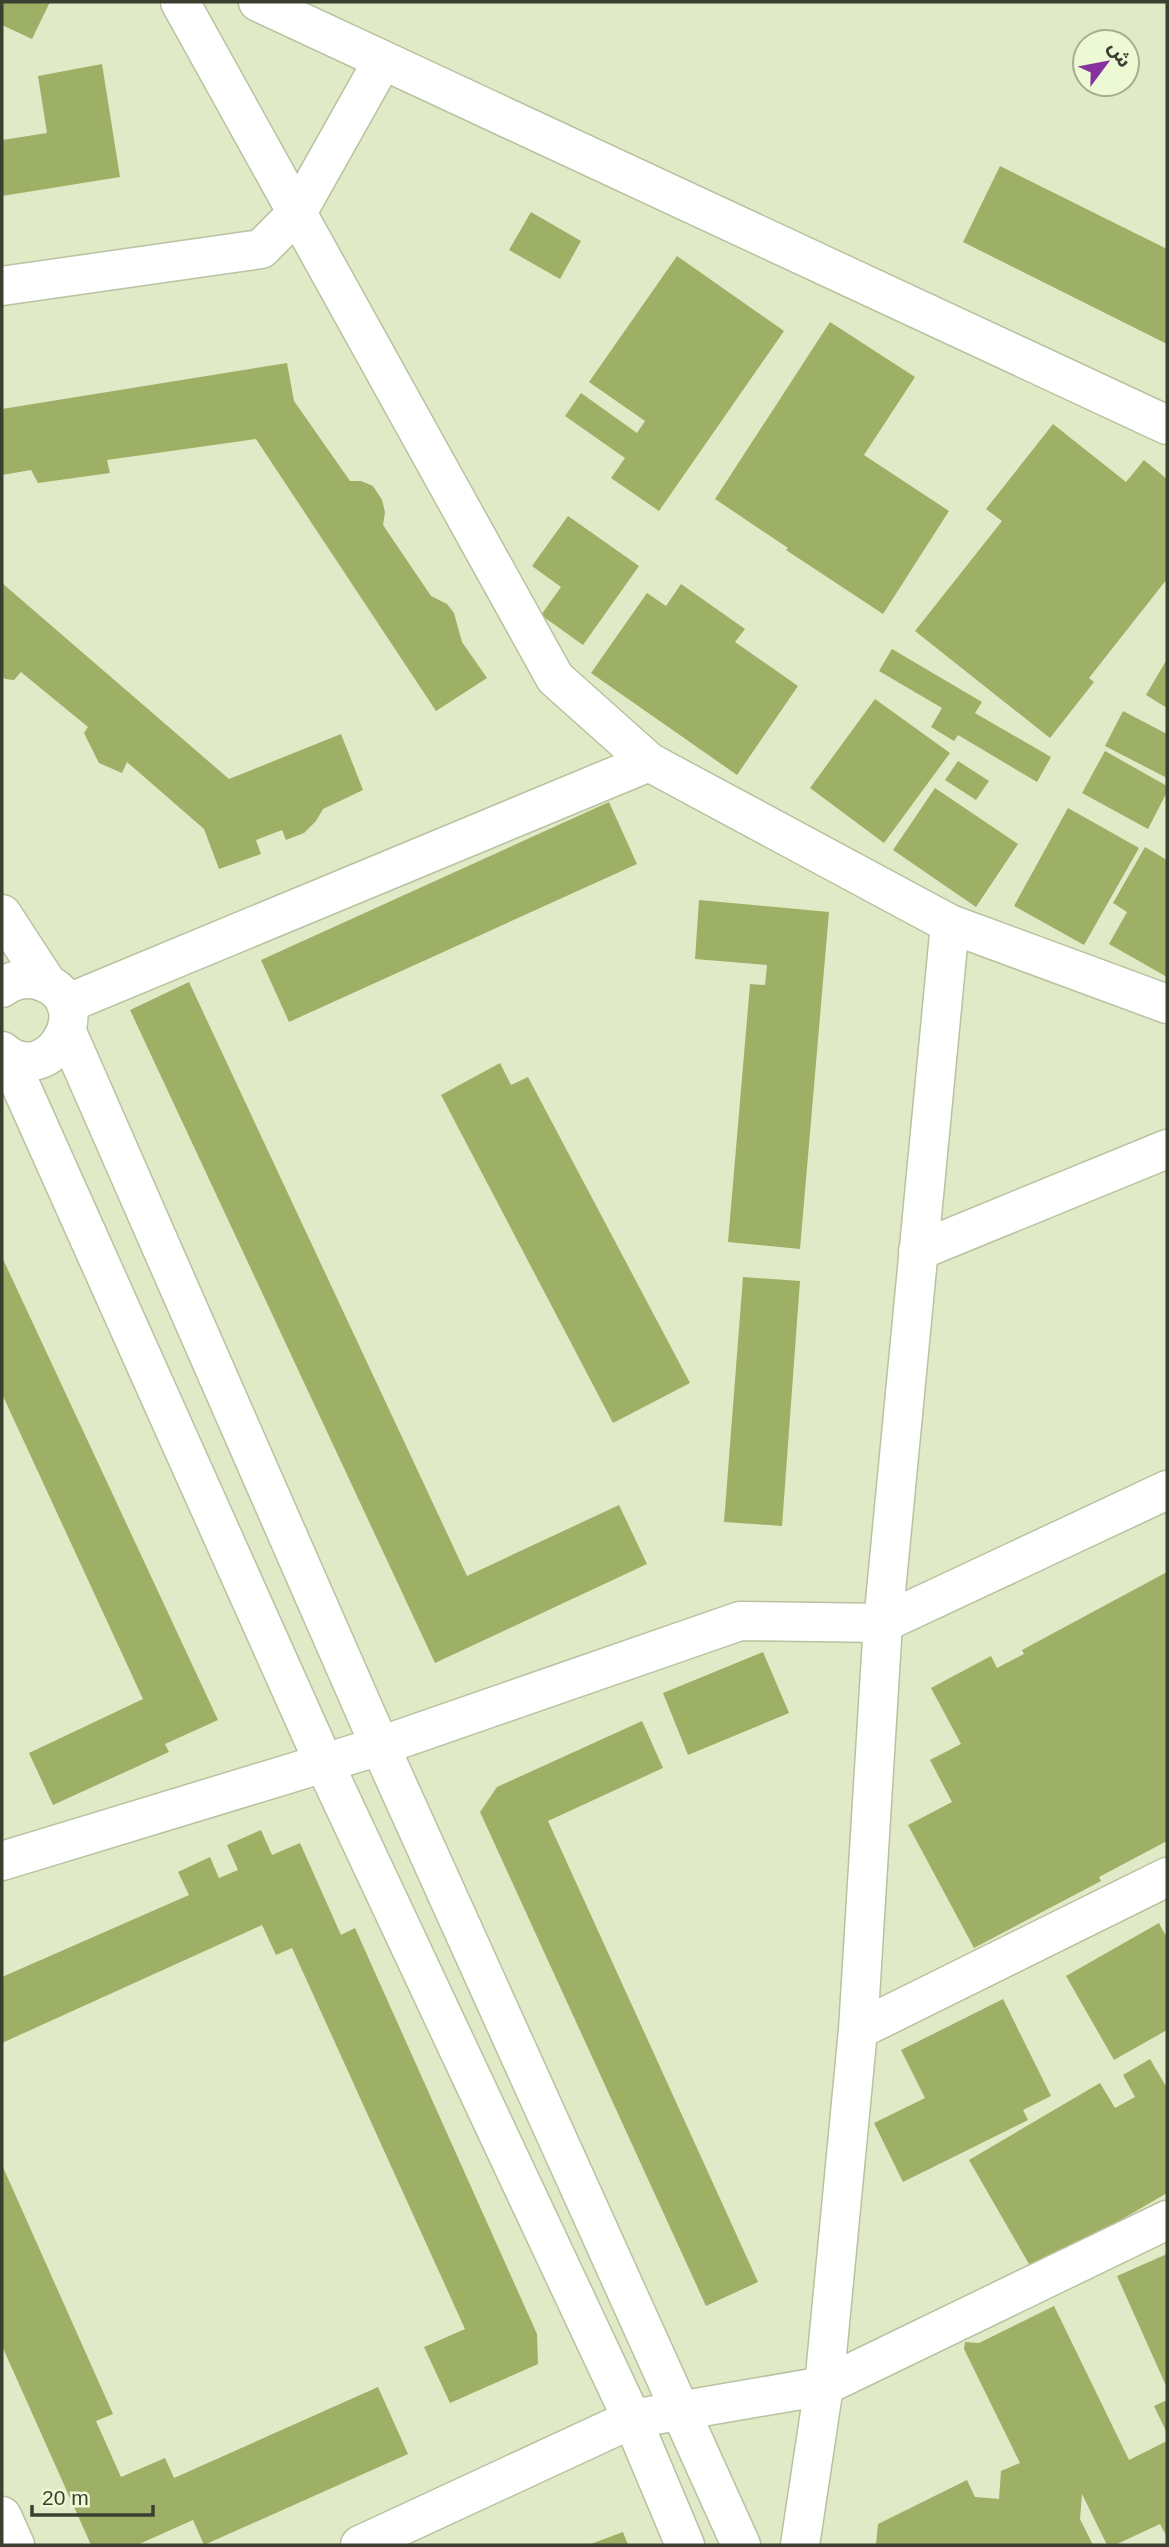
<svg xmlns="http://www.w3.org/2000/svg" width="1169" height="2547" viewBox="0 0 1169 2547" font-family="Helvetica,'Noto Sans Arabic',sans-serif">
  <rect width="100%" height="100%" fill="#e0eac7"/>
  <path fill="#9eb065" d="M2,2H50L32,39L2,25Z
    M102,64L120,177L2,196V140L47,133L38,76Z
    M1000,166L1167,249V344L963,242Z
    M531,212L581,241L560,279L509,250Z
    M677,256L784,331L659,511L611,478L625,458L565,416L581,393L637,433L645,421L589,382Z
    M830,322L915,377L864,455L949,511L883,614L786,550L788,548L715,499Z
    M287,363L294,401L350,481H361L373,486L382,500L385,512L383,525L431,596L447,604L454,613L462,642L487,678L436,711L256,439L107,460L110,473L38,483L31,470L2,475V409Z
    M1053,424L1126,482L1144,460L1167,479V579L1089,678L1094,682L1050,738L915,631L1002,521L986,509Z
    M568,516L639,566L583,645L541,615L561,587L532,566Z
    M2,583L229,779L341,734L363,790L323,809L316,821L304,833L286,840L282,830L256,840L261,854L219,869L204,829L127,762L122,773L99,763L84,733L88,727L21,672L14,680L5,679L2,676Z
    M681,584L745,629L735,642L798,686L737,775L591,673L647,593L666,606Z
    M892,649L982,702L975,713L1051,757L1037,782L958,735L954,741L931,727L942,708L879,671Z
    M1167,659V708L1146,695Z
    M875,699L950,753L884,843L810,788Z
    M1123,711L1167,734V778L1105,746Z
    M1105,751L1167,786V792L1148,829L1082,793Z
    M958,761L989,781L976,800L945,780Z
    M935,788L1018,844L976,907L893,850Z
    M609,802L637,864L289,1022L261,960Z
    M1068,808L1139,848L1084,945L1014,906Z
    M1145,847L1167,860V977L1109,944L1127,912L1113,903Z
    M699,900L829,912L800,1249L728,1242L750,984L765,985L767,965L695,959Z
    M189,982L467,1576L619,1505L647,1564L435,1663L130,1010Z
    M500,1063L511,1085L528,1077L690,1383L613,1423L441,1095Z
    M2,1257L218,1720L165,1744L169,1752L53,1805L29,1753L143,1699L2,1394Z
    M743,1277L800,1281L782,1526L724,1522Z
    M1167,1572V1841L1099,1877L1101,1881L974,1948L908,1825L952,1802L930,1760L961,1744L931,1688L991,1656L997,1668L1024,1654L1022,1650Z
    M763,1652L789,1713L688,1755L663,1693Z
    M642,1721L663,1768L548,1821L758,2282L706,2306L480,1812L497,1787Z
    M261,1830L272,1855L300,1843L341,1935L355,1928L537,2334L538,2364L450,2403L424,2347L465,2329L292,1948L276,1955L262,1925L2,2043V1977L189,1895L178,1872L210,1857L219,1878L238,1870L227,1845Z
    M1159,1923L1167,1938V2030L1114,2060L1066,1976Z
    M1003,1999L1051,2096L1023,2110L1028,2120L903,2182L874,2123L925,2098L901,2050Z
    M1150,2059L1167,2088V2193L1033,2271L969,2160L1100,2083L1115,2108L1135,2097L1123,2075Z
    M2,2165L113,2414L96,2421L121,2477L165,2458L174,2478L378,2387L408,2454L204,2545L193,2520L137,2545H91L2,2346Z
    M1167,2254V2388L1117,2276Z
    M1054,2306L1129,2460L1167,2441V2537L1160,2524L1115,2545H1107L1082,2494L1080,2519L1093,2545H876L878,2524L967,2480L975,2497L999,2499L1001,2471L1020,2463L964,2349L965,2342L979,2343Z
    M1167,2400V2433L1154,2406Z
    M623,2532L628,2545H588Z"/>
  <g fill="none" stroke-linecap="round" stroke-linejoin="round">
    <defs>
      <path id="minor" d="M180,2L555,678L649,762L950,924L1167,1004
        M258,2L1167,425
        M2,286L261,249L297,213L383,60
        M66,1004L649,762
        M918,1251L1167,1149
        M2,1861L380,1746L740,1621L883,1623L1167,1490
        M858,2030L1167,1877
        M2,2516L15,2545
        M360,2545L632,2419L824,2386L1167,2220
        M800,2545L824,2386L858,2030L883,1623L950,924"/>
      <path id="tertiary" d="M2,914L47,983
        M2,988C12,980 24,977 37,980C104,998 50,1093 2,1051
        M67,1032L380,1746L741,2545
        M7,1055L324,1763L632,2419L685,2545"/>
    </defs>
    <use href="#minor" stroke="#b8c29f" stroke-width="41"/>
    <use href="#tertiary" stroke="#b8c29f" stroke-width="41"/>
    <use href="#minor" stroke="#fff" stroke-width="38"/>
    <use href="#tertiary" stroke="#fff" stroke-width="38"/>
  </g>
  <rect width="1169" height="2547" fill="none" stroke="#3a3f30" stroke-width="7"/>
  <g transform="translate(1106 63) rotate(58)"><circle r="33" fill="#edf8d4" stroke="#a5ae92" stroke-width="2"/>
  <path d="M0-5L12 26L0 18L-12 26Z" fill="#8532a0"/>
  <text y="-10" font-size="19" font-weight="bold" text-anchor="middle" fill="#3a3f30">ش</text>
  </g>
  <path d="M32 2505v10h121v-10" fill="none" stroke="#3a3f30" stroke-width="3.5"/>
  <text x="42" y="2505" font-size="21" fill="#3a3f30" stroke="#edf8d4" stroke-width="5" paint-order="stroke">20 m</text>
</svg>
